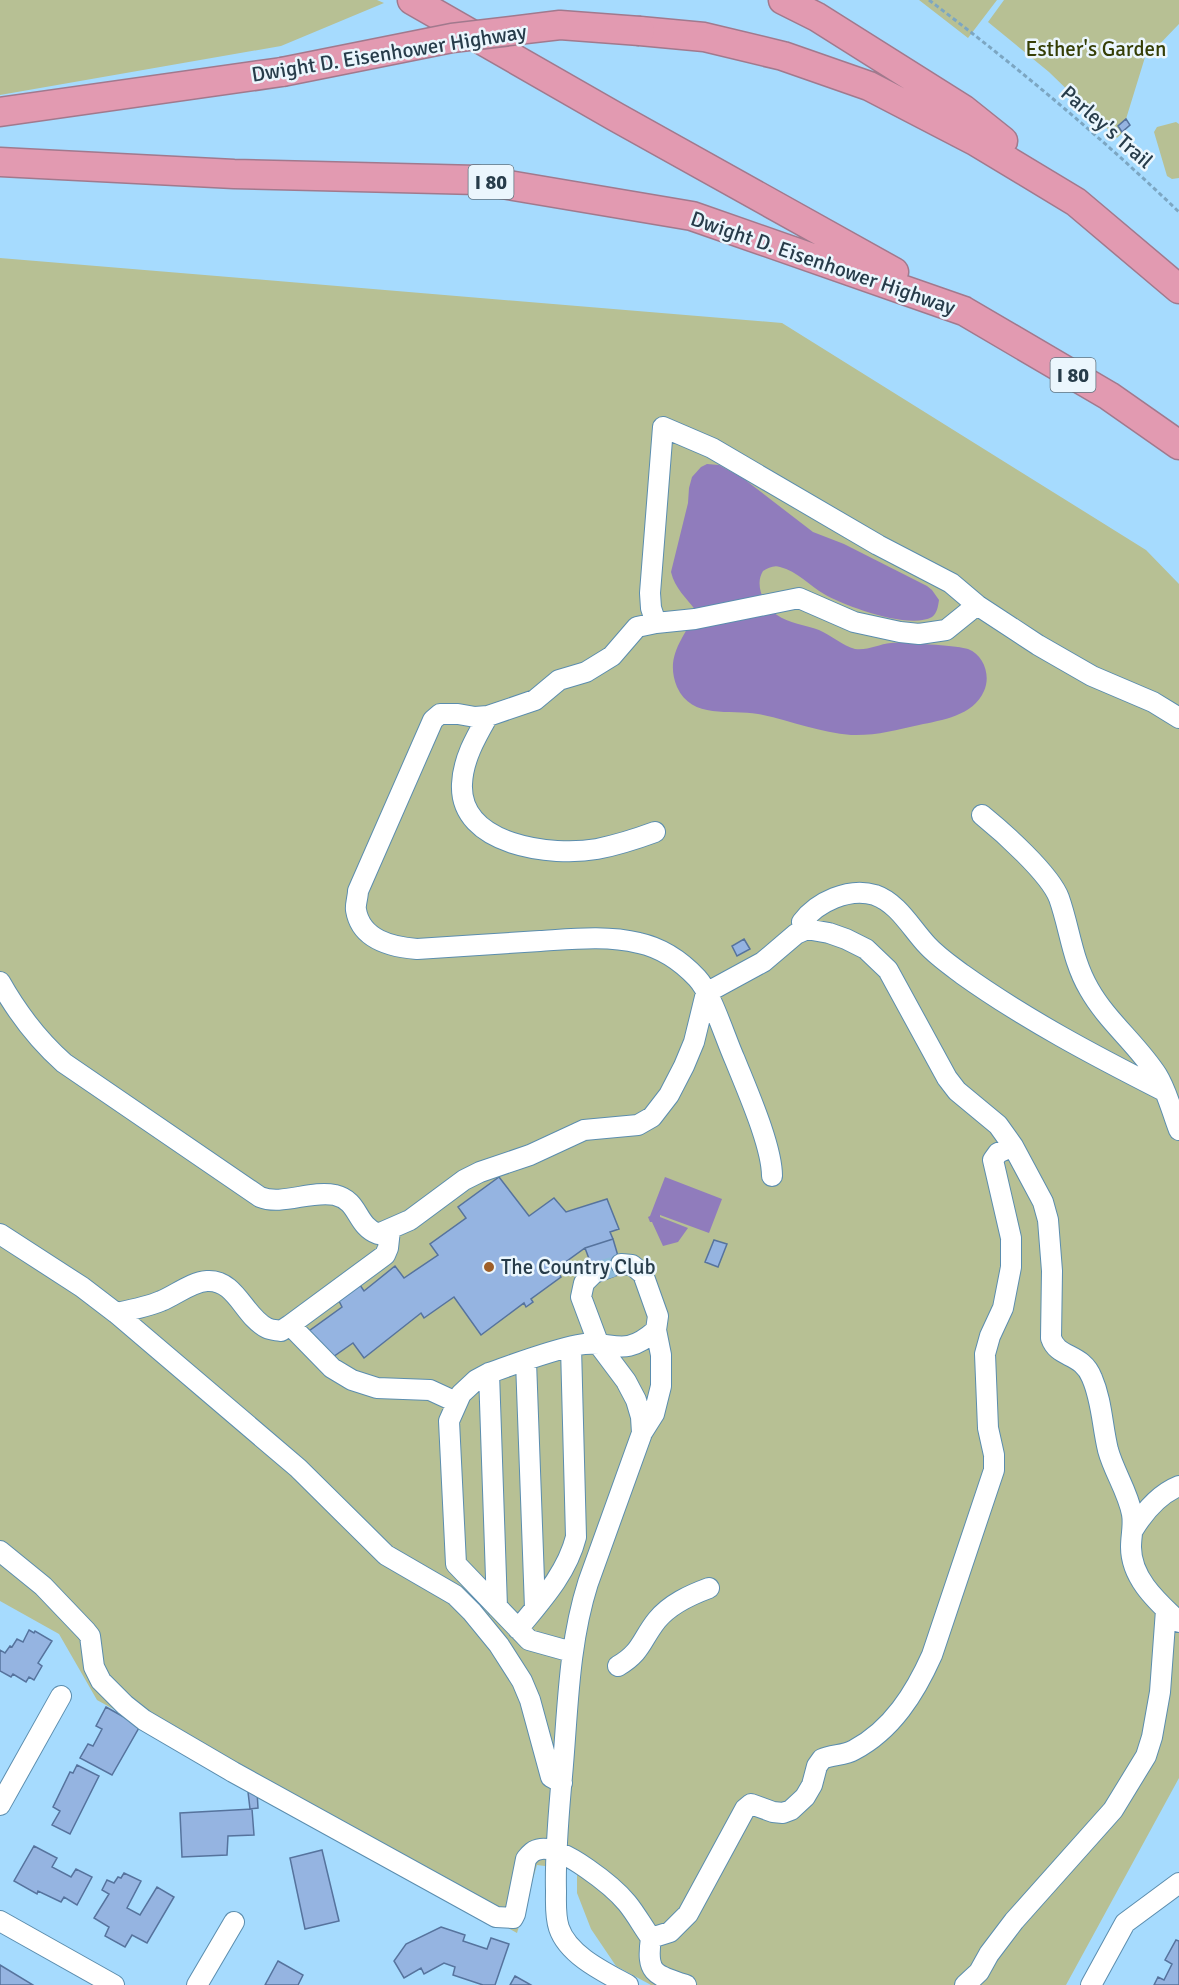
<svg xmlns="http://www.w3.org/2000/svg" width="1179" height="1985" viewBox="0 0 1179 1985" font-family="Signika,sans-serif">
  <rect width="100%" height="100%" fill="#a6dbfe"/>
  <path fill="#b7c094" d="M0,0H377L384,3L281,46L0,95Z
    M919,0H997L968,38Z
    M1004,0H1179V24L1152,52L1146,54L1126,119L1130,125L1117,138L1049,72L988,22Z
    M1176,122L1179,124V178L1172,179L1167,176L1154,132L1157,127Z
    M0,258L782,323L1146,550L1179,584V1778L1066,1985H651L616,1966L591,1929L577,1893V1870L537,1865L517,1933L97,1700L59,1634L0,1601Z"/>
  <path fill="#907cbc" d="M707,464L719,465L744,479L813,532L844,544L927,586L932,590L939,600C938,607 937,613 932,617C909,630 845,606 824,594C810,586 797,571 780,567C774,565 768,568 763,571C754,585 764,606 777,615C788,623 806,625 819,630C831,635 843,646 855,649C867,651 879,644 891,643C902,642 959,646 968,649C984,655 991,676 984,691C973,716 942,720 919,725C896,730 875,736 851,735C820,733 789,720 758,714C730,709 692,720 677,687C664,655 685,638 696,611C686,597 675,589 671,572L688,503L689,488L692,477L701,467Z
    M665,1177L722,1199L709,1233L660,1215V1217L688,1228L678,1242L663,1246L652,1222H650L648,1217L650,1216Z"/>
  <path fill="#95b4e1" stroke="#56739d" stroke-width="1.5" d="M1126,119L1130,125L1122,132L1118,126Z
    M744,939L750,949L737,956L732,946Z
    M499,1177L529,1216L554,1198L566,1212L607,1199L619,1229L610,1232L613,1239L585,1248L556,1269L561,1277L531,1299L533,1302L526,1307L524,1303L481,1335L454,1297L424,1318L421,1313L364,1358L353,1343L330,1359L309,1331L342,1307L339,1301L360,1285L364,1291L395,1266L404,1278L438,1255L430,1244L466,1218L458,1207Z
    M613,1239L623,1273L599,1282L597,1274L595,1275L585,1248Z
    M714,1240L727,1244L718,1267L705,1262Z
    M29,1630L34,1633L35,1631L52,1641L38,1663L42,1666L34,1680L29,1677L26,1682L13,1674L11,1677L0,1671V1650L5,1653L10,1646L12,1647L17,1639L23,1642Z
    M106,1707L140,1726L112,1775L80,1758L88,1744L93,1746L102,1729L96,1726Z
    M77,1765L99,1776L70,1834L52,1825L60,1811L53,1807L70,1772L73,1773Z
    M257,1791L258,1808L250,1809L248,1792Z
    M252,1809L254,1835L228,1836L227,1855L182,1857L180,1813Z
    M34,1846L57,1858L52,1867L71,1877L76,1869L92,1877L77,1905L64,1897L61,1902L38,1891L37,1894L14,1881Z
    M322,1850L339,1921L305,1929L290,1858Z
    M124,1873L141,1881L127,1908L140,1915L157,1887L174,1897L147,1943L132,1935L125,1947L105,1936L109,1927L94,1918L109,1894L102,1890L107,1880L114,1883L118,1877L121,1878Z
    M441,1927L465,1935L463,1941L487,1949L491,1938L509,1944L495,1985H483L453,1975L455,1967L444,1963L424,1974L421,1968L404,1978L394,1961L406,1944Z
    M1176,1940L1179,1941V1985H1154L1158,1977L1164,1980L1172,1964L1165,1960Z
    M278,1961L303,1975L298,1985H265Z
    M0,1965L33,1985H0Z
    M515,1976L531,1985H510Z"/>
  <g fill="none" stroke-linecap="round" stroke-linejoin="round">
    <path stroke="#8dbbda" stroke-width="20" stroke-dasharray="20 10" stroke-linecap="butt" d="M594,1273L621,1264"/>
    <defs>
      <path id="minor" d="M656,623L695,619L799,598L854,622L900,632L919,634L946,630L977,605L1038,645L1092,676L1153,702L1179,718
        M488,716C476,737 463,759 462,784C459,846 553,857 597,849C617,845 636,839 655,832
        M982,815C1003,832 1050,874 1059,898C1070,929 1072,960 1089,989C1107,1021 1137,1044 1157,1075C1167,1091 1172,1112 1179,1130
        M805,930L802,922C817,902 849,887 875,895C898,903 911,928 927,945C937,956 950,965 962,974C1025,1019 1095,1056 1164,1091
        M0,982C18,1014 37,1039 64,1063L260,1197C282,1206 310,1190 335,1195C360,1201 355,1225 378,1234L410,1220L464,1180L480,1172L530,1155L584,1130L638,1125L652,1117L669,1095L684,1066L694,1042L706,993L763,962L796,934L805,930H812L829,933L846,939L866,949L888,970L947,1078L957,1091L998,1125L1013,1146L1043,1202L1048,1220L1052,1271L1051,1338C1058,1359 1082,1352 1092,1378C1102,1401 1102,1425 1108,1450C1114,1472 1128,1492 1132,1514C1134,1525 1131,1536 1131,1547C1131,1579 1158,1602 1179,1622
        M772,1176C772,1146 747,1090 735,1060C725,1038 712,994 697,978C681,961 662,948 639,943C607,935 572,939 540,941C499,944 458,946 417,949C392,947 361,940 356,910C355,905 358,897 358,891L433,720L440,714H458L475,717L488,716L535,700L559,680L586,672L612,656L637,627L656,623L651,608L650,593L663,427L712,448L878,545L951,583L977,605
        M390,1230L388,1248L385,1255L290,1325L332,1368L352,1380L377,1388L430,1390L456,1402
        M0,1234L82,1287L116,1313C131,1310 147,1307 161,1301C176,1295 191,1282 207,1281C236,1279 244,1317 267,1328C271,1330 276,1330 281,1331L290,1325
        M621,1264L632,1265L643,1274L658,1316L656,1330L661,1355V1386L654,1414L642,1433
        M594,1273L584,1283L581,1297L599,1345L626,1381L636,1400L641,1417L642,1433L588,1583C567,1649 568,1718 561,1787C558,1822 555,1856 556,1891C556,1903 555,1916 559,1928C568,1955 604,1972 628,1985
        M116,1313L298,1468L386,1555L455,1595L472,1612L499,1645L522,1681L530,1700L551,1777L562,1783
        M526,1361L535,1608
        M489,1373L497,1607
        M1133,1530C1144,1512 1159,1494 1179,1486
        M0,1551L43,1586L86,1631L90,1636L94,1667L101,1681L125,1705L144,1720L233,1772L496,1917L513,1918L515,1914L526,1859C530,1854 533,1850 541,1849C563,1846 613,1886 627,1903C636,1914 643,1927 651,1938C646,1973 654,1975 686,1985
        M518,1629C541,1601 567,1573 576,1537L571,1347
        M572,1652L529,1640L456,1564L449,1421L461,1394L476,1380L489,1373C518,1363 548,1351 578,1345C613,1338 621,1361 656,1330
        M618,1666C642,1652 641,1640 657,1620C670,1604 690,1595 709,1588
        M0,1805L61,1696
        M0,1921L114,1985
        M651,1938L670,1932L688,1914L745,1809L751,1804L773,1812L783,1813L791,1810L805,1797L812,1785L817,1766L822,1759C832,1754 844,1756 854,1750C892,1730 915,1693 932,1655L994,1470V1455L988,1428L985,1354L990,1336L1003,1308L1011,1267V1238L993,1160L998,1153L1013,1146
        M197,1985L234,1922
        M965,1985L979,1972L989,1954L1014,1921L1113,1810L1146,1756L1152,1737L1160,1692L1166,1610
        M1091,1985L1125,1923L1179,1883"/>
      <path id="highway" d="M412,0L616,117L894,272
        M783,0L817,17L963,109L1003,141
        M640,31L704,37L783,56L869,86L975,141L1076,202L1179,289
        M0,112L282,72
        M0,162L234,174L478,180L692,216L964,311L1109,396L1179,445"/>
    </defs>
    <use href="#minor" stroke="#5b8dae" stroke-width="22"/>
    <use href="#highway" stroke="#a1798d" stroke-width="31"/>
    <path stroke="#7ca6c2" stroke-width="3" stroke-dasharray="4.5 3" stroke-linecap="butt" d="M929,0C1016,66 1100,136 1179,212"/>
    <use href="#minor" stroke="#fff" stroke-width="20"/>
    <use href="#highway" stroke="#e29ab1" stroke-width="28"/>
    <defs>
      <path id="highway-bridge" d="M282,72L452,38L560,25L640,31"/>
    </defs>
    <use href="#highway-bridge" stroke="#a1798d" stroke-width="31" stroke-linecap="butt"/>
    <use href="#highway-bridge" stroke="#e29ab1" stroke-width="28"/>
  </g>
  <circle fill="#9e5e27" stroke="#ebf6fd" stroke-width="2" cx="489" cy="1267" r="6"/>
  <g text-anchor="middle" dominant-baseline="central" stroke-width="5" stroke-linejoin="round" paint-order="stroke">
    <g fill="#ebf6fd" stroke="#627480" stroke-width="1.5">
      <rect x="468.5" y="165" width="45" height="34" rx="4.5"/>
      <rect x="1050.5" y="358" width="45" height="34" rx="4.5"/>
    </g>
    <g font-size="20" font-weight="bold" fill="#273c4a">
      <text x="491" y="182">I 80</text>
      <text x="1073" y="375">I 80</text>
    </g>
    <g font-size="21" fill="#353e05" stroke="#ebf6fd">
      <text x="1096" y="49">Esther's Garden</text>
    </g>
    <g font-size="21" fill="#273c4a" stroke="#ebf6fd">
      <text transform="translate(389 53) rotate(-9)">Dwight D. Eisenhower Highway</text>
      <text transform="translate(1107 127) rotate(41)">Parley's Trail</text>
      <text transform="translate(823 263) rotate(19)">Dwight D. Eisenhower Highway</text>
    </g>
    <g font-size="21" fill="#273c4a" stroke="#ebf6fd" text-anchor="start">
      <text x="501" y="1267">The Country Club</text>
    </g>
  </g>
</svg>
